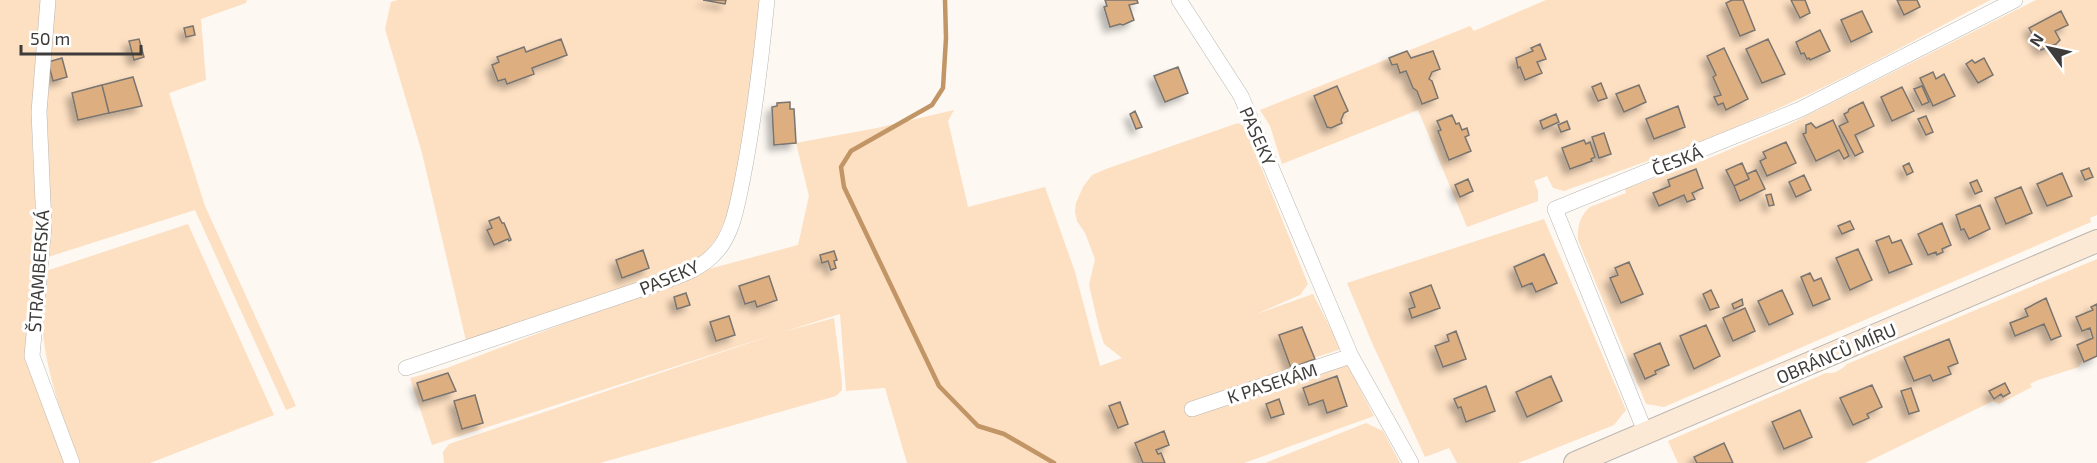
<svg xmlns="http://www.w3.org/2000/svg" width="2097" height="463" viewBox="0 0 2097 463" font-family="'Exo 2',sans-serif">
  <defs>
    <filter id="shadow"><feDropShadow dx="-5.5" dy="5.5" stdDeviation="3" flood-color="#0004"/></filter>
  </defs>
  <rect width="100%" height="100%" fill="#fdf8f2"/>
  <path fill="#fddfc1" d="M0,0H42L32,142L37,224L26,355L67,463H0Z
    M54,0H247L246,3L201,19L206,80L169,93L205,206L296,406L286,410L195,210L48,257L44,130Z
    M398,0H761L758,37L733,201L717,238L701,257L686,267L467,345L422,153L385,29L391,2Z
    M1546,0H1990C1915,40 1840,82 1761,116C1697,145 1630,167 1564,191L1553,188L1547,176L1534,181L1538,191V201L1467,227L1418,110L1282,164L1270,126L1260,110L1470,26L1474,31Z
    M2036,0H2097V215L2090,218L2091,222L1664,407L1646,404L1578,240C1577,228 1580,215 1590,207L1626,193L1625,189L1707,159L1788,125Z
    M954,110L948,121L968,207L1045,187L1075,272L1100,366L1122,358L1104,344L1099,328L1089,285L1095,259L1085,233L1077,221L1075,212L1076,203L1083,187L1092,175L1106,169L1238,123L1245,127L1308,284L1300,295L1254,315L1313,294L1341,349L1314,358L1280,374L1345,360L1374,416L1244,463H907L885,388L846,391L840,314L783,332L834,318L842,382V390L836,396L600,463H444L443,452L449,444L779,333L432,445L410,378L447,368L705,270L798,245L809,196L796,143L877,128Z
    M1544,219L1626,410L1614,425L1518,463H1457L1449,448L1425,457L1373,345L1347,283Z
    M188,224L274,415L150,463H79C63,418 45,371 42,322C42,305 45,288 46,271Z
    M2097,259V356L2082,362L2079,367L2038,380L2030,384L2032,387L1999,404L1993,401L1865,463H1678L1668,441L1826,373C1835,374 1841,370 1847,364Z
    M1366,423L1383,431L1400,463H1265Z"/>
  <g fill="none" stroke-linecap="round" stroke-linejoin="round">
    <path stroke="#c19566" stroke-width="4.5" d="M945,0L946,38L943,88L932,105L851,151L841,167L844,187L939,386L978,426L1004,434L1054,463"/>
  </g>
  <path fill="#ddaf80" stroke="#79746f" stroke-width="1.5" filter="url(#shadow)" d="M703,0H726L725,4Z
    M1105,0H1137L1138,3L1129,5L1134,20L1123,25L1120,24L1110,27L1104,7L1107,6Z
    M1732,0H1743L1755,30L1740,36L1726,3Z
    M1791,0H1805L1810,13L1800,18Z
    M1897,0H1917L1920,7L1904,15Z
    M1862,11L1872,32L1851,42L1841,20Z
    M2061,11L2068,25L2055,31L2060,40L2056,44L2041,50L2029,28Z
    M193,26L195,35L186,37L184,28Z
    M1820,30L1830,51L1810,60L1809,58L1807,59L1804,53L1801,54L1796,42Z
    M139,39L144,57L134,60L129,41Z
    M561,39L567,55L532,68L534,74L507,84L505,79L498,81L492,65L499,62L497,57L524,47L526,52Z
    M1768,39L1785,74L1762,83L1746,49Z
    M1540,44L1546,59L1537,62L1542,73L1525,80L1520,67L1518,68L1516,58L1533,51L1531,48Z
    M1724,48L1748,99L1726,110L1723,103L1718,105L1714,97L1721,95L1713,77L1716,75L1707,56Z
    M1407,51L1411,58L1433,51L1440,69L1432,72L1429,79L1432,81L1438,98L1422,104L1417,91L1413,88L1406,71L1400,73L1397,64L1392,65L1389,58Z
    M62,58L67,77L53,81L48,62Z
    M1984,58L1993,75L1978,83L1966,64L1972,60L1975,63Z
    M1178,67L1188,93L1165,102L1154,76Z
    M1933,72L1936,79L1944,74L1955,96L1933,106L1920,78Z
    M133,77L142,106L109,113L102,85Z
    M1601,83L1607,98L1598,101L1592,87Z
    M102,85L109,113L78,120L72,93Z
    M1639,85L1646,102L1624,112L1616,94Z
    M1337,86L1348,111L1344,113L1341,120L1342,123L1331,128L1327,127L1314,96Z
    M1922,86L1929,102L1922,105L1914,89Z
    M1902,87L1914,111L1892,121L1881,97Z
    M790,102V109H794L796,143L774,145L772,107L777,106V103Z
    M1863,102L1874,126L1855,135L1863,152L1855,156L1839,126L1848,122L1844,114L1848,112L1849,109Z
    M1678,106L1685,127L1654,139L1646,119Z
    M1135,111L1142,127L1136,129L1130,114Z
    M1556,114L1559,122L1543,129L1540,121Z
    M1452,115L1456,124L1459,123L1462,130L1467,128L1469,135L1465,137L1471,151L1449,160L1438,131L1441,130L1437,121Z
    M1926,116L1933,132L1926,135L1918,119Z
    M1833,120L1849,156L1844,159L1839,150L1816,161L1803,134L1806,133V125L1811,123L1816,128Z
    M1567,121L1570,129L1561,132L1558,125Z
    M1604,133L1611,154L1599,158L1592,137Z
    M1584,140L1586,144L1590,142L1595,157L1591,159L1592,161L1570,169L1562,148Z
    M1786,142L1796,163L1767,176L1760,161L1766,158L1763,152Z
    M1742,163L1749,179L1734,186L1726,170Z
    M1909,163L1913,172L1907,175L1903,166Z
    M2089,168L2093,177L2085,180L2081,171Z
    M1696,169L1703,188L1692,193L1695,199L1687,202L1684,195L1659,206L1653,193L1670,186L1668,180Z
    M1756,170L1765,189L1740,201L1734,186L1749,179L1747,174Z
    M2062,173L2072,196L2047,206L2037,184Z
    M1804,175L1811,190L1796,197L1789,182Z
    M1468,179L1473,191L1460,197L1455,185Z
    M1977,180L1982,191L1975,194L1970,183Z
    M2021,187L2032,213L2006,224L1995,198Z
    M1771,194L1774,205L1769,206L1766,195Z
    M1980,205L1990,229L1969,239L1964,229L1961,230L1956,215Z
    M499,217L502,223H504L511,240L509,241L508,239L494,245L487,230L492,228L489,221Z
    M1850,221L1854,229L1842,234L1838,226Z
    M1942,223L1951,245L1942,249L1943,252L1937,255L1936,252L1928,255L1918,234Z
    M1889,236L1892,243L1901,240L1912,264L1889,273L1876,241Z
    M1858,249L1872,280L1850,290L1836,258Z
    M643,250L649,268L622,278L616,260Z
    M834,251L837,260L834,261L836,268L831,270L828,261L822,263L820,255Z
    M1544,254L1557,283L1536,292L1532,283L1522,287L1514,267Z
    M1629,262L1643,294L1621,303L1610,278L1618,275L1615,268Z
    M1810,273L1814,281L1821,278L1830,299L1813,306L1801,277Z
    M769,276L777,300L757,307L755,301L745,304L739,286Z
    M1431,285L1440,308L1412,318L1409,309L1415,307L1410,293Z
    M1711,290L1719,307L1710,310L1703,294Z
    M1782,290L1793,314L1769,325L1758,301Z
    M686,293L690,305L677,309L674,297Z
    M2046,298L2061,336L2051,340L2044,324L2015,336L2010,323L2028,316L2025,309Z
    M1742,299L1743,305L1734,309L1732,304Z
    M2097,304V356L2084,362L2077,345L2093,338L2090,328L2082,331L2076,317L2093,310L2091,307Z
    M1745,308L1755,331L1733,341L1723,318Z
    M729,316L735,335L716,341L710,322Z
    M1706,325L1720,356L1694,369L1680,336Z
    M1302,327L1315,359L1291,368L1279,335Z
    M1456,331L1466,359L1443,367L1435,346L1449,341L1447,335Z
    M1949,339L1958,363L1948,367L1951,374L1933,381L1930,375L1914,381L1904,357Z
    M1660,343L1669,365L1655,371L1656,374L1645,379L1634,354Z
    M448,373L456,391L423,401L417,383Z
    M1337,376L1347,406L1327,413L1323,400L1309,405L1303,388Z
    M1551,376L1562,401L1527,417L1516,392Z
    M2005,383L2010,393L2003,397L2001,394L1994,399L1989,391Z
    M1872,385L1882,407L1867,414L1869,418L1853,425L1840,398Z
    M1486,386L1495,411L1466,422L1461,407L1458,408L1454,399Z
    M1911,388L1919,411L1909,414L1901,391Z
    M475,395L483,423L462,429L454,401Z
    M1279,399L1284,414L1271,418L1266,404Z
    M1120,402L1128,424L1118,428L1109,406Z
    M1800,410L1812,437L1784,449L1772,422Z
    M1164,431L1169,445L1156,450L1158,454L1161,453L1165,463H1143L1135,443Z
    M1724,443L1733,463H1697L1694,457Z"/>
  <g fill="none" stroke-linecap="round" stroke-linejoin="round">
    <defs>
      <path id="street" d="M48,0L39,112L44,225L32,356L72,463
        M1179,0L1241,96L1351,356L1411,463
        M406,368L662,282C682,275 703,268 717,251C733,233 737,205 742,182C754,122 761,61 767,0
        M1192,409L1351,356
        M1646,434L1555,209L1801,109L2015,0"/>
      <path id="secondary" d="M1575,463L2097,241"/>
    </defs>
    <use href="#street" stroke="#bab5af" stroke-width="16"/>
    <use href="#secondary" stroke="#bab5af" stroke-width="24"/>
    <use href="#street" stroke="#fff" stroke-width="15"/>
    <use href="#secondary" stroke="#fbe9d6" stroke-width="22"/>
  </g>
  <g text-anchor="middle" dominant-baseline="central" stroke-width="6" stroke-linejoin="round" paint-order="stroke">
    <g font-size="18" fill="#3e3c3a" stroke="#fff">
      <text transform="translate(1258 136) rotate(66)">PASEKY</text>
      <text transform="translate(1677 160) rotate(-21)">ČESKÁ</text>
      <text transform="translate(38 271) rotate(-86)">ŠTRAMBERSKÁ</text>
      <text transform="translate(669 277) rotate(-23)">PASEKY</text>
      <text transform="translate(1836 353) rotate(-23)">OBRÁNCŮ MÍRU</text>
      <text transform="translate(1272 383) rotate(-18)">K PASEKÁM</text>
    </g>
  </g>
  <g transform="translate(2049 48) rotate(303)" stroke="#ffffff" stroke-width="4.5" paint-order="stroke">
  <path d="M0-4.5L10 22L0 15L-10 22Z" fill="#3e3c3a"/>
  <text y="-9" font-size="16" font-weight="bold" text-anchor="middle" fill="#3e3c3a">N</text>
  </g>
  <path d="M21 45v9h120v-9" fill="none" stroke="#3e3c3a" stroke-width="3"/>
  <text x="30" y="45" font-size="18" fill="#3e3c3a" stroke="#ffffff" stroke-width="4.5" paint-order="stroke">50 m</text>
</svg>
